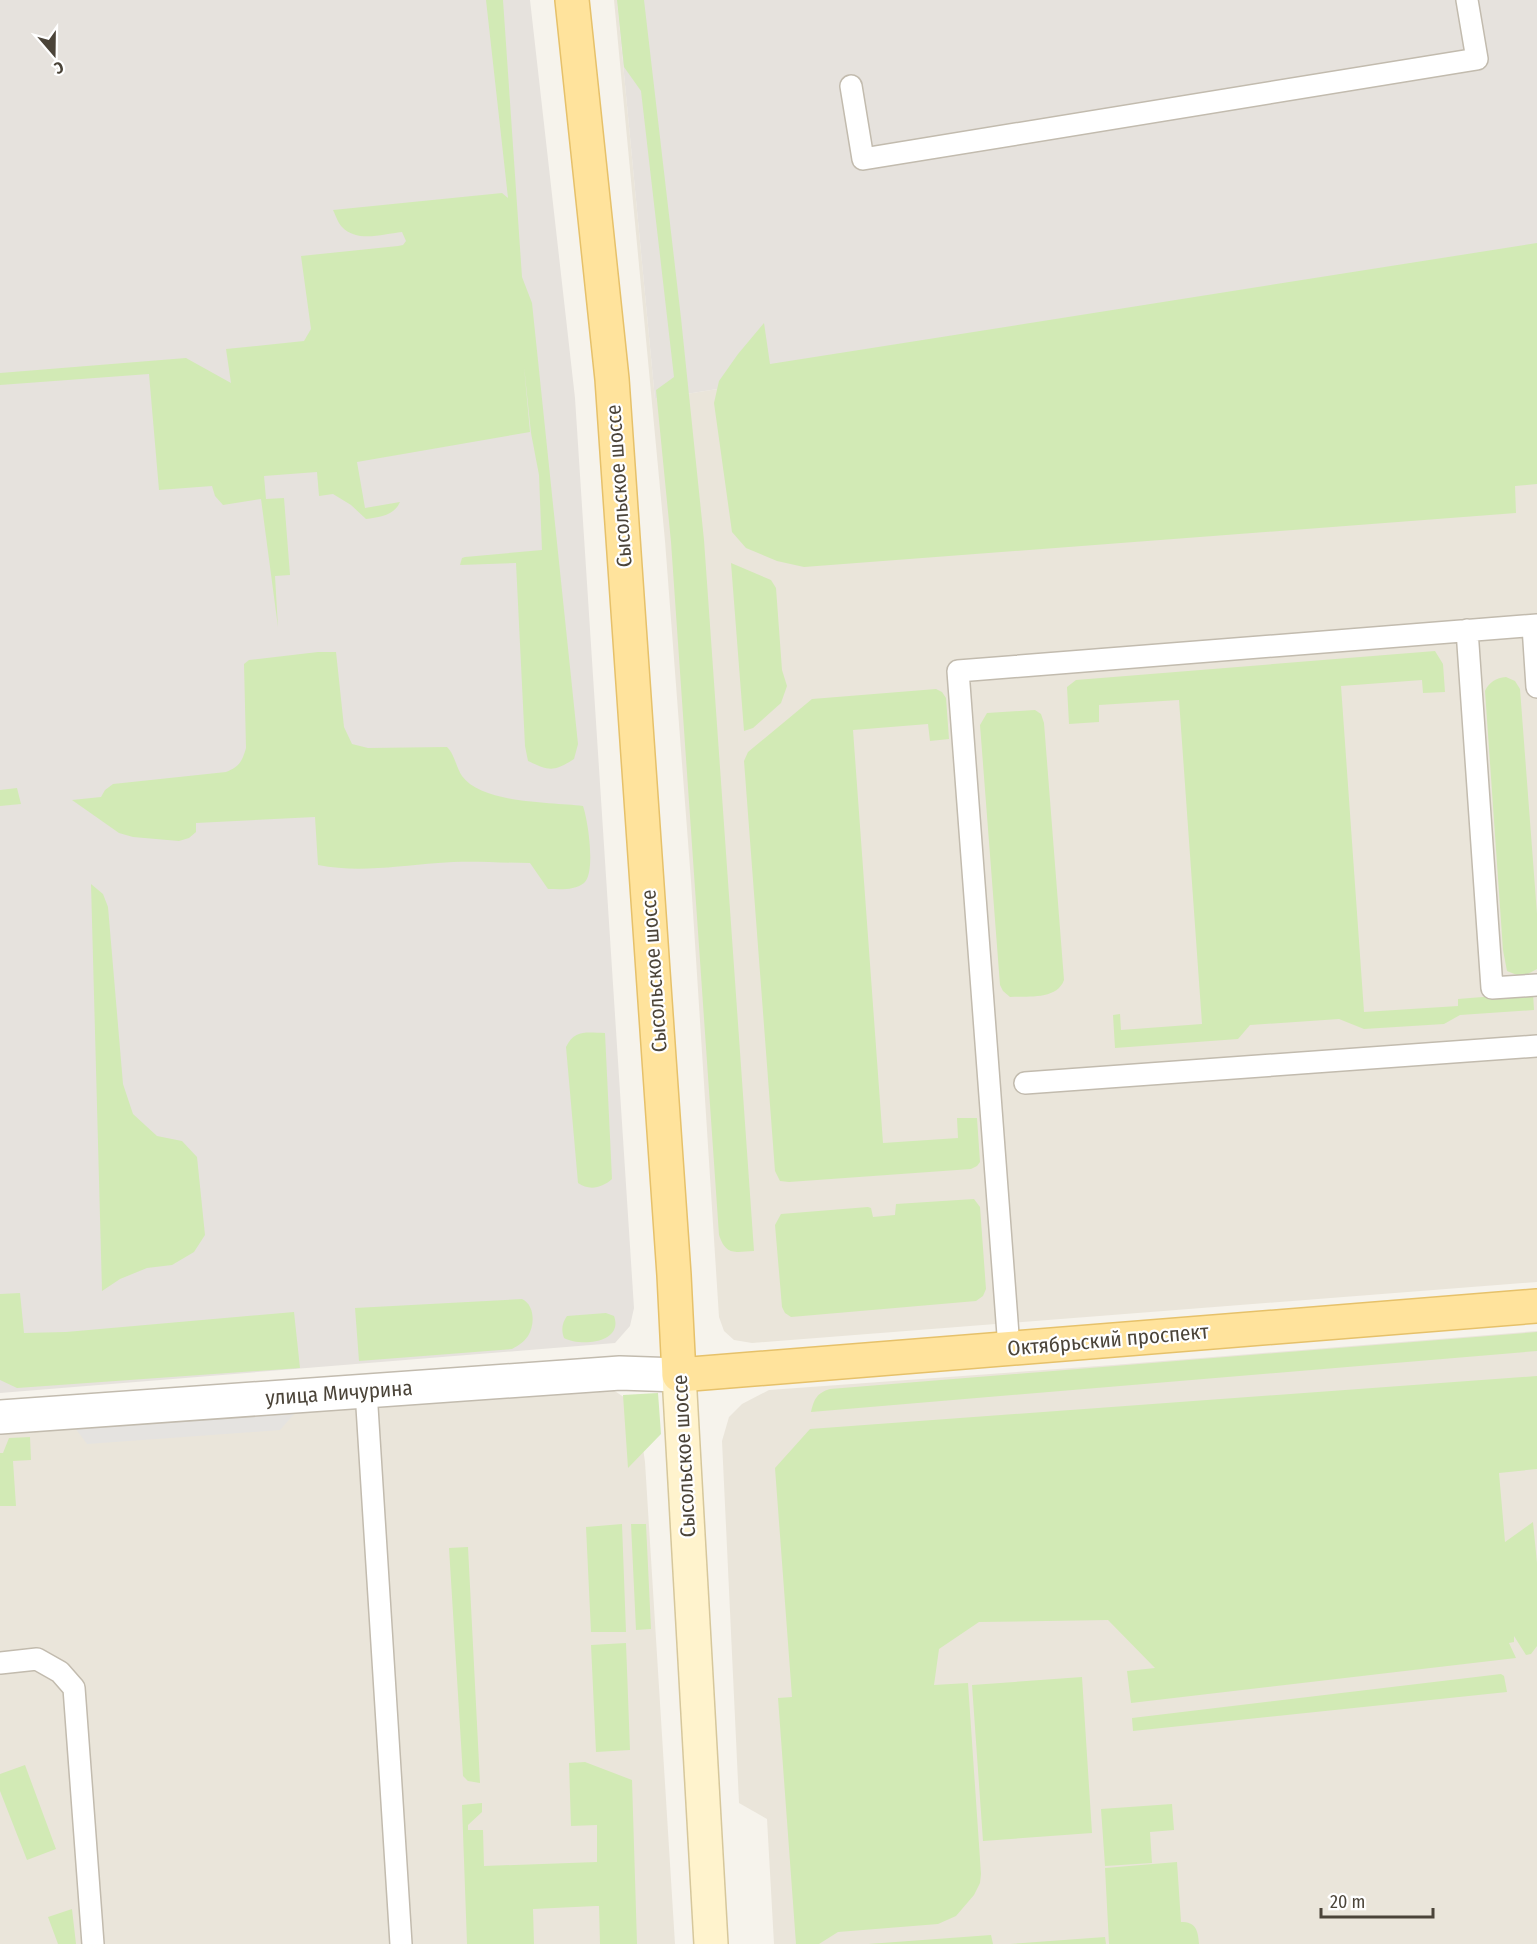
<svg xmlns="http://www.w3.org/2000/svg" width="1537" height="1944" viewBox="0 0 1537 1944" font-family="'Fira Sans Condensed',sans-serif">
  <rect width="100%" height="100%" fill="#f6f3ec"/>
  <path fill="#eae5da" d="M614,0H617L655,399L1537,258V1282L752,1343L734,1340L724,1331L719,1317L691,881L665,541Z
    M1537,1331V1944H774L767,1819L739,1803L722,1441L729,1417L742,1404L769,1390L1113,1365Z
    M588,1383L613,1390L627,1399L639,1421L645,1462L675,1944H0V1429Z"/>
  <path fill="#e6e2dd" d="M0,0H530L575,398L634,1308L630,1326L615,1343L0,1393Z
    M617,0H1537V258L655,399Z"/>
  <path fill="#d2eab5" d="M486,0H503L522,277L532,303L578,744L574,759C554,772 549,771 528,761L525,746L516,563L460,565L462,558L465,557L542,550L539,475L531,433L524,366L530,432L357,462L365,508L400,502C394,516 379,517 366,519L351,505L333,494L319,496L317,472L264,476L266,499L284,498L290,575L275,576L278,627L261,499L223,505L215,496L212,486L159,490L149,374L0,385V373L186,358L231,383L226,349L304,341L311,329L301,256L398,246L403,245L406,241L402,232C383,234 357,243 342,227C338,223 336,216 333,210L502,193L508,198Z
    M617,0H644L681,318L704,540L754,1251C735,1252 726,1256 719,1235L671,542L656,390L674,377L641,91L624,67Z
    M1537,243V484L1515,486L1516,513L804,567L777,561L746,548L732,532L714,403L719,381L738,354L764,323L770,364Z
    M731,563L771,580L776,588L782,670L787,686L781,703L753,728L744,731Z
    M1435,651L1443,664L1445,692L1423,693L1422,680L1341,686L1364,1012L1458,1006V999L1533,993L1534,1010L1460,1015L1444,1024L1364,1029L1339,1019L1250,1025L1238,1039L1115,1048L1113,1015L1120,1014L1121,1030L1202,1024L1179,700L1099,705V722L1069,724L1067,687L1076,680Z
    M318,652H336L344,727L352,744L368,748L447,747C455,755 456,767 462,776C482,804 552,802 583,806C588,820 596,873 584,883C574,891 559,889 548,889L530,863C500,863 468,860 438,863C397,866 358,873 318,865L315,817L196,823V832L189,838L179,841L133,837L119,833L72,800L101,797L105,790L113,784L226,772C239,767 242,762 246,748L244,664L249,660Z
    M1506,677L1515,681L1520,689L1537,914V969L1522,977L1507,971L1503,950L1485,691C1489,682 1496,678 1506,677Z
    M936,689L942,692L946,698L949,739L930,741L928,724L853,730L883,1143L958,1138L957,1118H977L980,1162L977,1166L971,1169L789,1182L780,1181L775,1171L744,761L748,752L812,699Z
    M1035,710L1041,714L1044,723L1064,980C1057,1000 1028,996 1010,997L1003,991L1000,985L980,725L987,713Z
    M17,788L21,804L0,806V790Z
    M91,884L103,894L108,907L123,1084L133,1114L157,1136L182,1141L197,1157L205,1235L194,1252L172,1265L147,1268L120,1279L102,1291Z
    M605,1033L612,1179C602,1188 589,1191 578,1183L566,1047C575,1029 587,1033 605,1033Z
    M974,1199L980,1207L986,1289L983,1296L976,1301L791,1317L785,1313L782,1307L775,1225L781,1214L868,1207L871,1208L873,1217L895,1215L896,1204Z
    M20,1293L24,1333L66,1332L294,1312L300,1368L17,1388L0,1380V1294Z
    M522,1299C535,1305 535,1325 528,1336C524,1342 519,1345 512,1349L359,1361L355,1308Z
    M606,1313L614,1316C624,1343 580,1347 564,1338C561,1330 562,1323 567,1316Z
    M1537,1332V1351L811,1412C814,1399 817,1393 830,1389Z
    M1537,1376V1469L1499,1473L1505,1542L1533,1522L1537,1563V1646L1531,1654L1526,1655L1514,1636V1642L1509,1643L1516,1658L1131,1703L1127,1671L1155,1668L1108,1620L979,1622L939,1649L934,1685L968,1683L981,1874L980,1883L974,1895L956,1916L938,1924L838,1932L819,1944H796L778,1698L792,1697L775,1468L810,1429Z
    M658,1393L661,1434L628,1468L623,1395Z
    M30,1437L31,1460L13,1461L16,1506H0V1453H3L9,1438Z
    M622,1524L626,1632H591L586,1527Z
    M631,1524H646L651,1629L636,1630Z
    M468,1547L480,1783L468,1781L463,1776L449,1548Z
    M626,1643L630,1750L596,1752L591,1645Z
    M1501,1674L1504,1676L1507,1692L1133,1731L1132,1718Z
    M1082,1677L1092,1833L983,1841L972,1685Z
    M585,1762L632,1780L637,1944H600L599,1906H596L533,1909L534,1944H467L462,1805L482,1803V1812L468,1825V1830H483L484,1866L597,1862V1825L571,1826L569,1763Z
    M25,1765L56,1849L27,1860L0,1791V1774Z
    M1172,1804L1174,1830L1150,1832L1152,1863L1105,1866L1101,1809Z
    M1177,1862L1181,1922C1196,1922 1198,1930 1199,1944H1109L1105,1868Z
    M72,1909L76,1944H58L48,1917Z
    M991,1935L993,1944H868Z
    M1105,1937L1106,1944H1010Z"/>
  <path fill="#e5e3e0" d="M295,1413L280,1430L87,1444L75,1428Z"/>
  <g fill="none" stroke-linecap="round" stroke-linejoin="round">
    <defs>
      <path id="service" d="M851,86L863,159L1477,59L1467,0
        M1533,626L1537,687
        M1467,630L1492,988L1537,985
        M1025,1083L1537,1046
        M1009,1348L958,671L1537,625
        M366,1391L401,1944
        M0,1663L37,1659L60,1672L74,1688L93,1944"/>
      <path id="minor" d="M0,1417L620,1373L679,1375"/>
      <path id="secondary" d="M679,1375L711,1944"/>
      <path id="primary" d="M572,0L612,379L674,1275L679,1375L1537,1306"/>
    </defs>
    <use href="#service" stroke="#c2bbae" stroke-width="24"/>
    <use href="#minor" stroke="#c2bbae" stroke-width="36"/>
    <use href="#secondary" stroke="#d6c79b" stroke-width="36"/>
    <use href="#primary" stroke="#e6c16a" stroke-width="36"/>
    <use href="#service" stroke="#fff" stroke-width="21"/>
    <use href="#minor" stroke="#fff" stroke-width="33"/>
    <use href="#secondary" stroke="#fff3cd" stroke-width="33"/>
    <use href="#primary" stroke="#ffe39c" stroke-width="33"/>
  </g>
  <g text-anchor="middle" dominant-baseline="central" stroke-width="4.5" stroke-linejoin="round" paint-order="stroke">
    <g font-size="21" fill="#4b4439" stroke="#fff">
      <text transform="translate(619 486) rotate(-94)">Сысольское шоссе</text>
      <text transform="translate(654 971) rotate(-94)">Сысольское шоссе</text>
      <text transform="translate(1108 1340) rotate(-5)">Октябрьский проспект</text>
      <text transform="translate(339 1393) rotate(-4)">улица Мичурина</text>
      <text transform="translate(684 1456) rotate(-93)">Сысольское шоссе</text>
    </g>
  </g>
  <g transform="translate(54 54) rotate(160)" stroke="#ffffff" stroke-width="4.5" paint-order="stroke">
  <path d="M0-4.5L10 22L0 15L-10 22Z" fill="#4b4439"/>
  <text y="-9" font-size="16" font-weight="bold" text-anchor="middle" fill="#4b4439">С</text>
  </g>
  <path d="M1321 1908v9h112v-9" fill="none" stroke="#4b4439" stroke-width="3"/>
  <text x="1330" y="1908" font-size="18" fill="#4b4439" stroke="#ffffff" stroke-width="4.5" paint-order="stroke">20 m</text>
</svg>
